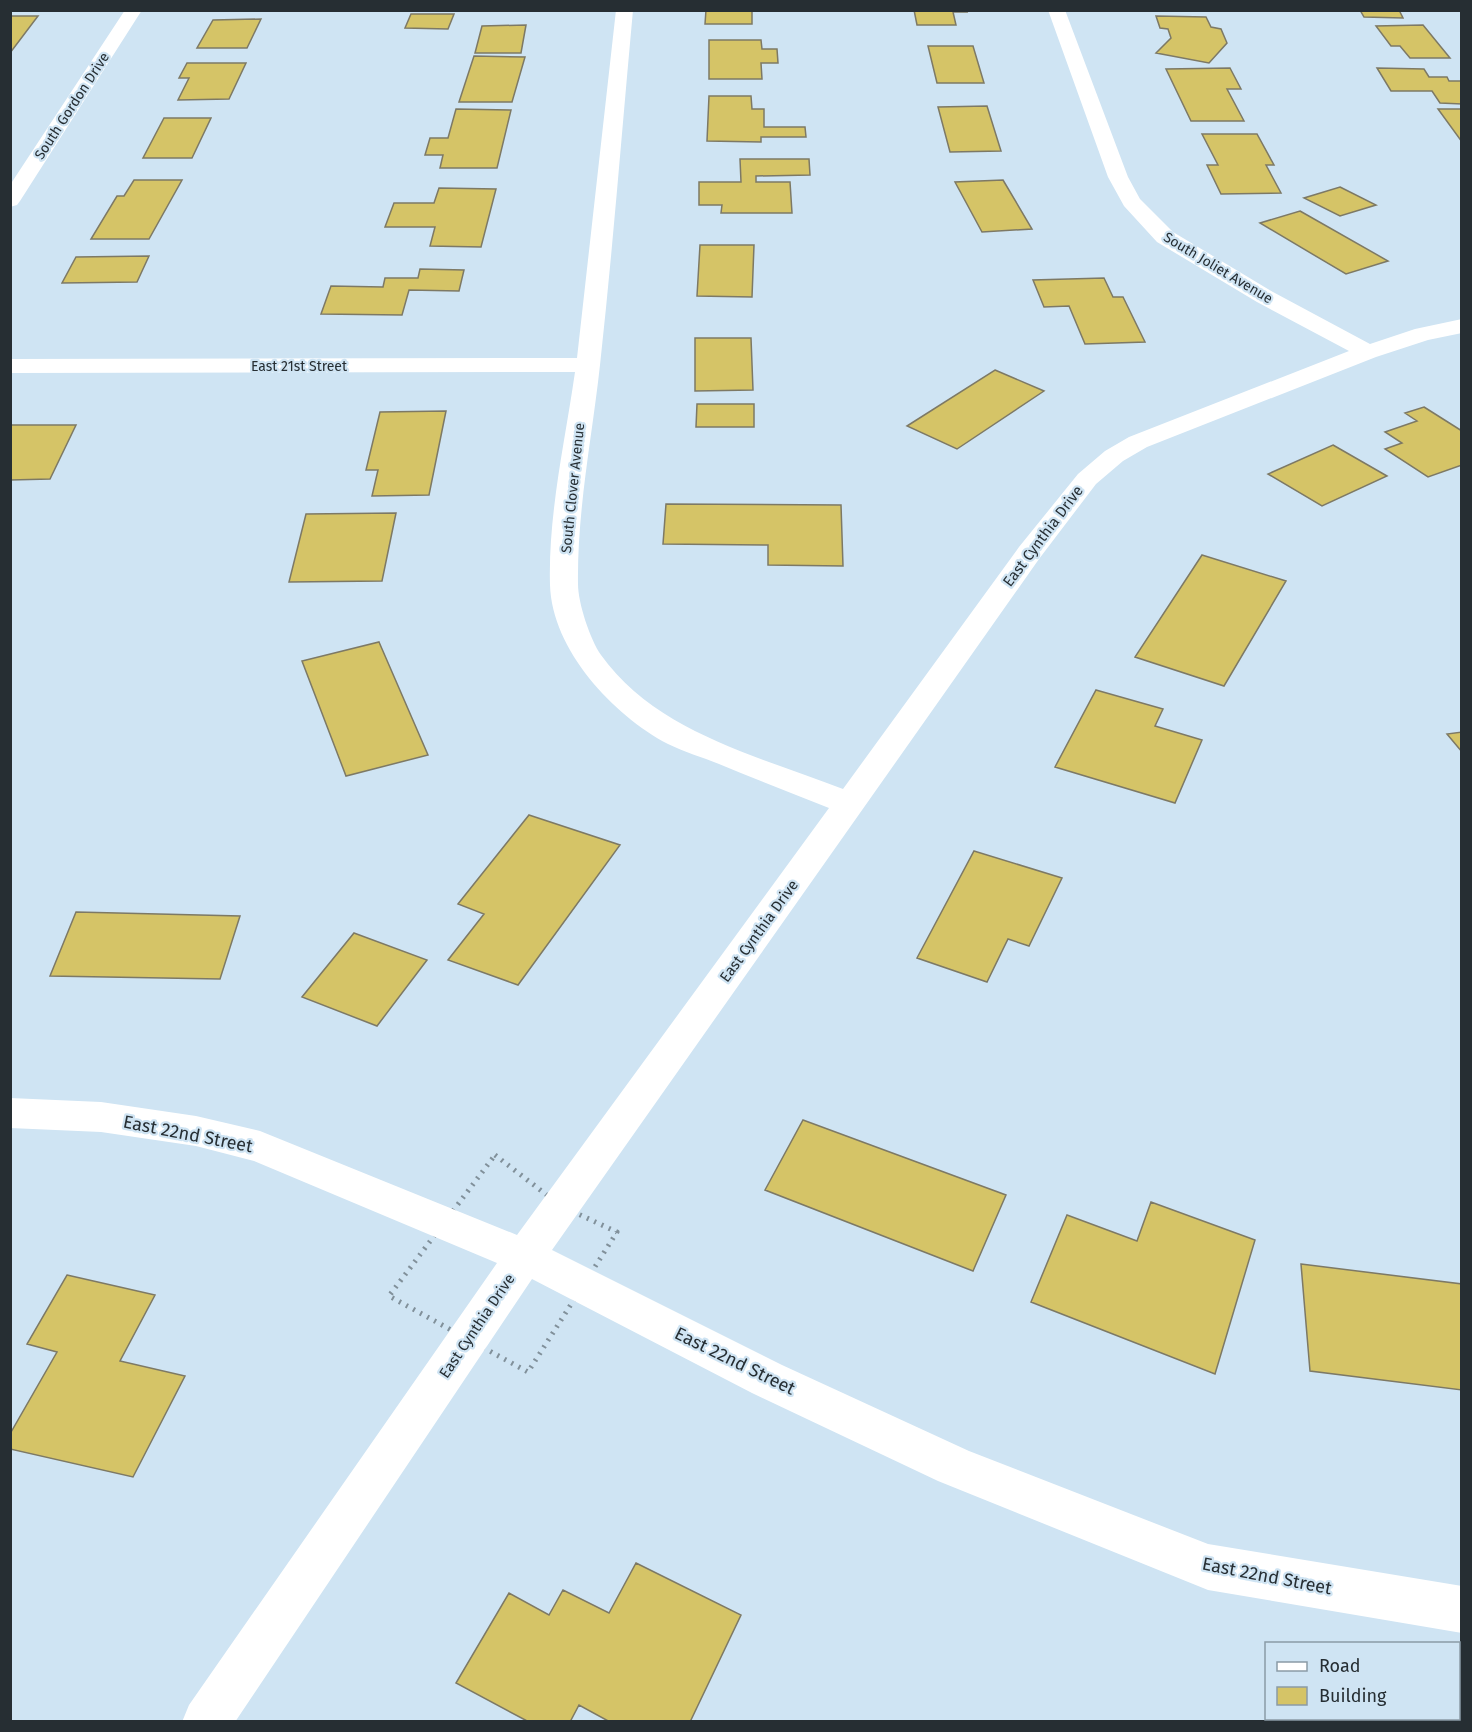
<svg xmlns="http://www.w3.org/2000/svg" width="1472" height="1732" viewBox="0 0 1472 1732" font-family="'Fira Sans',sans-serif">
  <rect width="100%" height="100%" fill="#cfe4f3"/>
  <path fill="#d5c467" stroke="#7d7965" stroke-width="1.5" d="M706,10H752V24H705Z
    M914,10H966L967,12H953L956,25H917Z
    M1360,10H1399L1403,18L1364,17Z
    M411,14H454L448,29L405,28Z
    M10,16H38L10,53Z
    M1156,16L1206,17L1211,27L1221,29L1227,43L1209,63L1156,53L1171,38L1168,29L1160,28Z
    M261,19L247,48H197L213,20Z
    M526,25L521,53H475L482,26Z
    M1423,25L1450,58H1410L1400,46H1391L1376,26Z
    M709,40H761L762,49H777L778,63H761L762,79H709Z
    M928,46H973L984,83H937Z
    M474,56L525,57L512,102H459Z
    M187,63H246L229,99L178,100L189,78H179Z
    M1230,68L1241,89H1227L1244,121H1191L1166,69Z
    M1377,68L1424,69L1429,77H1447L1449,81H1462V104L1440,103L1432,91H1391Z
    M709,96H751L752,109H764V127H805L806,137H761V142L707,141Z
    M987,106L1001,151L950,152L938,107Z
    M456,109L511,110L497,168H440L443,155H425L430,138H448Z
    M1438,109H1462V142Z
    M164,118H211L192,158H143Z
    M1202,134H1257L1274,165H1266L1281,193L1221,194L1207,165H1218Z
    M740,159H809L810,175L756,176V182H790L792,213H721L722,205H699V182H741Z
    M134,180H182L149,239H91L117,196H124Z
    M1003,180L1032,229L982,232L955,182Z
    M1340,187L1376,205L1340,216L1304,198Z
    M439,188L496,189L481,247L430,246L435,227H385L394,203H434Z
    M1300,211L1388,261L1346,274L1260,223Z
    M700,245H754L752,297L697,296Z
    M149,256L137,282L62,283L76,257Z
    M420,269L464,270L459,291L409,290L402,315L321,314L331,286L383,287L385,278H418Z
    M1104,278L1113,297H1123L1145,342L1085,344L1069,306L1044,307L1033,280Z
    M695,338H751L753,390L695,391Z
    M995,370L1044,391L957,449L907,426Z
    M697,404H754V427H696Z
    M1424,407L1462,431V465L1428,477L1385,449L1402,443L1385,432L1417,421L1405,413Z
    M446,411L429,495L372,496L378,470H366L380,412Z
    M10,425H76L50,479L10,480Z
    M1333,445L1387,476L1322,506L1268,474Z
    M666,504L841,505L843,566L768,565V545L663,544Z
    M396,513L382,581L289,582L306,514Z
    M1202,555L1286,581L1224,686L1135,657Z
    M379,642L428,755L346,776L302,661Z
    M1096,690L1163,709L1155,726L1202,740L1175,803L1055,767Z
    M1462,732V752L1447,734Z
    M529,815L620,845L518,985L448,960L484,914L458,904Z
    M974,851L1062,878L1029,946L1008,939L987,982L917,958Z
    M76,912L240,916L220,979L50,976Z
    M354,933L427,960L377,1026L302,997Z
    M803,1120L1006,1195L973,1271L765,1190Z
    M1151,1202L1255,1240L1215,1374L1031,1302L1067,1215L1137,1241Z
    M1301,1264L1462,1284V1390L1310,1371Z
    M67,1275L155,1295L120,1361L185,1376L133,1477L10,1449V1434L57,1352L27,1344Z
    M636,1563L741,1615L690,1722H610L579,1705L570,1722H529L456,1683L509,1593L549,1615L563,1590L609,1613Z"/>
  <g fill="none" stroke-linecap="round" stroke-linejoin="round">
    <path stroke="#81909a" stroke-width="5" stroke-dasharray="2 6" stroke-linecap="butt" d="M495,1155L561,1206L617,1232L528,1372L389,1296Z"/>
    <path fill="#fff" fill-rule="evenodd" d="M125,10H142L20,201L17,205L10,207V185Z
      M616,10H633C622,129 613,247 600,365C592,438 577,510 578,584C578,603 590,639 601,655C656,732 758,756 843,789L1019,547L1078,474L1105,451L1129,437L1349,351L1257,302L1157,242L1124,206L1108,177L1048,10H1065L1128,177L1140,199L1173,232L1273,292L1370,344L1415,329L1462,319V333L1428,340L1376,357L1147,447L1123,461L1096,484L1039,559L552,1250L782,1365L969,1451L1208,1544L1462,1586V1633L1208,1590L938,1481L752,1393L532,1279L235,1722H182L189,1705L497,1263L254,1161L196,1146L101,1132L10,1128V1098L101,1102L196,1116L260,1131L517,1235L829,808C792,793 755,779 719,764C702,757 684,752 668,744C613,715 552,650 550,585C548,514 565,442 575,372L10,373V359L577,358Z"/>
  </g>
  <g text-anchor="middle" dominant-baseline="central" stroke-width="4.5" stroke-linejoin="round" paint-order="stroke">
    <g font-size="14" fill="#262e33" stroke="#cfe4f3">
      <text transform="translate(72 106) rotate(-57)">South Gordon Drive</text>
      <text transform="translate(1218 268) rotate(31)">South Joliet Avenue</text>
      <text x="299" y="366">East 21st Street</text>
      <text transform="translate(573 488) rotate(-84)">South Clover Avenue</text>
    </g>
    <g font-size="15" fill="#262e33" stroke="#cfe4f3">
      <text transform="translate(1043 536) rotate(-53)">East Cynthia Drive</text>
      <text transform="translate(759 931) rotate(-54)">East Cynthia Drive</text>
      <text transform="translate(477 1326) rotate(-56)">East Cynthia Drive</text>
    </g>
    <g font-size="18" fill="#262e33" stroke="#cfe4f3">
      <text transform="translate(188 1134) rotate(11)">East 22nd Street</text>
      <text transform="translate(735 1361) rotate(26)">East 22nd Street</text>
      <text transform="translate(1267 1576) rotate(11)">East 22nd Street</text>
    </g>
  </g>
  <rect width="1472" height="1732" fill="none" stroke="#262e33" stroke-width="24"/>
  <rect x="1265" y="1642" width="195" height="78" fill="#cfe4f3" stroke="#8b9ba6" stroke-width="1.5"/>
  <rect x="1277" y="1662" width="30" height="9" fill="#ffffff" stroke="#8b9ba6" stroke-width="1.5"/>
  <text x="1319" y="1672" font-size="18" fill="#262e33">Road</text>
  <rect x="1277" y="1687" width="30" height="18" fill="#d5c467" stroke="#8b9ba6" stroke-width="1.5"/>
  <text x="1319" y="1702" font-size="18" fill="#262e33">Building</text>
</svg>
